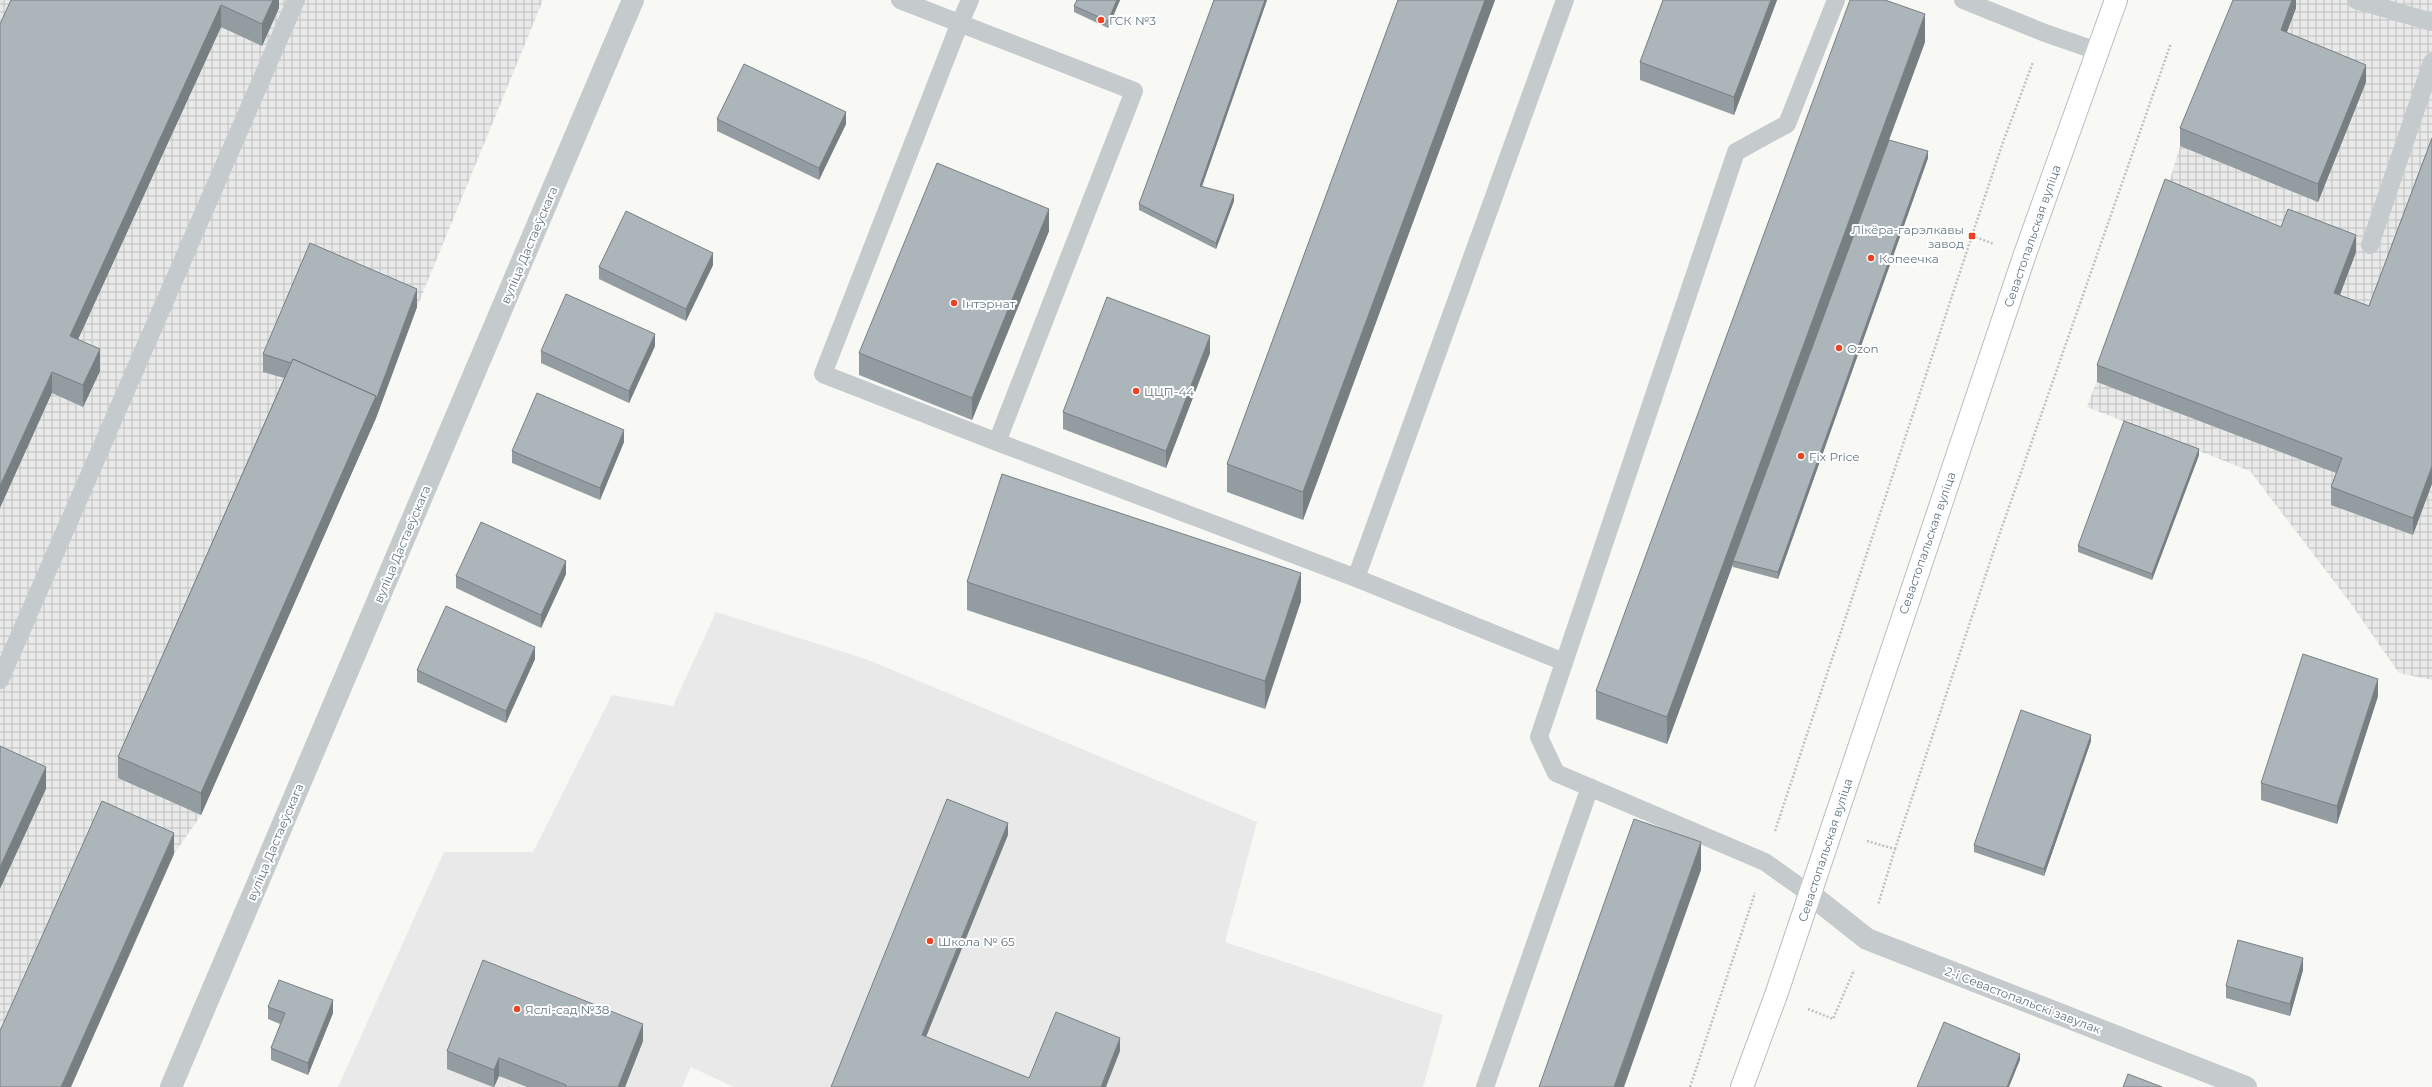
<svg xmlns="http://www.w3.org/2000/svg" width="2432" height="1087" viewBox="0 0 2432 1087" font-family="Montserrat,sans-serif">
  <defs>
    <pattern id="industrial-grid" width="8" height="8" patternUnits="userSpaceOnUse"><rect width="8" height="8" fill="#e8e9e8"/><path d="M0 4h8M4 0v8" fill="none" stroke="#bfc1c1"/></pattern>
  </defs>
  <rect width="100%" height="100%" fill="#f8f8f5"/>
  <path fill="#e8e9e8" d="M716,612L866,659L1257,822L1225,942L1443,1015L1423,1087H734L691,1067L682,1087H338L444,852H533L612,695L673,706Z"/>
  <path fill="url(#industrial-grid)" d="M0,0H543L417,307L376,418L201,815L174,854L71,1087H0Z
    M2283,0H2432V680L2399,673L2349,601L2250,471L2087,407L2165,196L2180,146Z"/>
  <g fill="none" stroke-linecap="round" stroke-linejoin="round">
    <defs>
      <path id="secondary" d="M1742,1087L1776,995L2025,254L2116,0"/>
    </defs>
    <use href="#secondary" stroke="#b7bdc1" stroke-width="24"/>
    <path stroke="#bec1c3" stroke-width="2.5" stroke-dasharray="2 2" stroke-linecap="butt" d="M1972,236L1994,244
      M1775,831L2002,145L2033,62
      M1867,841L1895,849L1878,905
      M1895,849L1995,547L2171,43
      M1808,1009L1833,1019L1854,970
      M1690,1087L1755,893"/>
    <path stroke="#c5cacc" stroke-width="18" d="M900,0L1134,91L997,442L823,374L959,25L970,0
      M1963,0L2045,33L2097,51
      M2356,0L2432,22
      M2370,245L2432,62
      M997,442L1356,578L1564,662
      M1356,578L1565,0
      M0,680L296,0
      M1810,894L1765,862L1556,773L1539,737L1736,152L1787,124L1836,0
      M1485,1087L1590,787"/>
    <path stroke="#c5cacc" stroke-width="22" d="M1810,894L1867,939L2246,1087
      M171,1087L633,0"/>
    <use href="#secondary" stroke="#fff" stroke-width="22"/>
  </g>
  <path fill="#939ca0" d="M279,0V8L262,46L221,27L78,339L100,371L83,407L52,393L0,24Z
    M1077,0H1120L1108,28L1074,12V6Z
    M1214,0H1267L1202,186L1234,201L1216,249L1139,210V204Z
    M1398,0H1495L1303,520L1227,492V464Z
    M1663,0H1777L1734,115L1640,80V62Z
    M2296,0V8L2286,33L2366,82L2318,202L2180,146V128Z
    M1925,42L1889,140L1928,158L1778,579L1733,567V564L1667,744L1596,719V691Z
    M717,119L846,124L819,180L717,131Z
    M2432,138L2413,535L2331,505V487L2336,473L2097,382V365L2281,227L2356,252L2340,295L2369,306Z
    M1049,231L972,420L859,375V353Z
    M713,265L686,321L599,279V267Z
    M417,307L376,418L201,815L118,778V757L284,378L263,372V354Z
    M655,346L629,403L541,363V351Z
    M1210,353L1166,468L1063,429V412Z
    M624,442L600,500L512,463V451Z
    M2199,455L2152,580L2078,552V546Z
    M566,574L541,628L456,588V576Z
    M967,582L1301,601L1265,709L967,610Z
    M535,659L506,723L417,682V670Z
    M2378,696L2337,824L2261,800V783Z
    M2091,741L2044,876L1974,852V845Z
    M2303,970L2290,1016L2226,998V986Z
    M268,1007L333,1013L308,1075L271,1060V1048L280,1024L268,1019Z
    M643,1041L625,1087H527L499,1076L494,1087H493L447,1069V1051Z"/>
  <path fill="#787f82" d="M273,0H279V8L262,46V24Z
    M1117,0H1120L1108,28V21Z
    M1265,0H1267L1200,192V186Z
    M1485,0H1495L1303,520V492Z
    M1771,0H1777L1734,115V97Z
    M2292,0H2296V8L2281,48V30Z
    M221,5V27L70,357V336Z
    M1925,14V42L1734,561H1733V564L1667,744V717Z
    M2366,65V82L2318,202V184Z
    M846,112V124L819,180V168Z
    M1928,151V158L1778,579V572Z
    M1234,195V201L1216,249V243Z
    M1049,209V231L972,420V398Z
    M2356,235V252L2334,310V293Z
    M713,253V265L686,321V309Z
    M417,289V307L376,418L201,815V793Z
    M655,334V346L629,403V391Z
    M1210,336V353L1166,468V451Z
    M100,349V371L83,407V385Z
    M52,372V393L0,508V486Z
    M624,430V442L600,500V488Z
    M2199,449V455L2152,580V574Z
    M2432,466V484L2413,535V518Z
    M566,561V574L541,628V615Z
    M1301,573V601L1265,709V681Z
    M535,647V659L506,723V711Z
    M2378,679V696L2337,824V806Z
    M2091,735V741L2044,876V869Z
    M46,767V789L0,889V867Z
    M1008,823V835L922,1047V1035Z
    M174,833V854L71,1087H61Z
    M1701,842V870L1624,1087H1614Z
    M2303,958V970L2290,1016V1004Z
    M333,1000V1013L308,1075V1063Z
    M643,1024V1041L625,1087H618Z
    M1120,1038V1051L1106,1087H1101Z
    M2020,1054V1060L2009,1087H2007Z
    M499,1058V1076L494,1087V1070Z"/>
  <path fill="#abb5ba" stroke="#787f82" d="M11,0H273L262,24L221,5L70,336L100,349L83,385L52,372L0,486V24Z
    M1077,0H1117L1108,21L1074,6Z
    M1214,0H1265L1200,186L1234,195L1216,243L1139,204Z
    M1398,0H1485L1303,492L1227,464Z
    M1663,0H1771L1734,97L1640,62Z
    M1850,0H1885L1925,14L1667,717L1596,691Z
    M2233,0H2292L2281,30L2366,65L2318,184L2180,128Z
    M744,64L846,112L819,168L717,119Z
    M2432,138V466L2413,518L2331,487L2342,458L2097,365L2165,179L2281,227L2288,209L2356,235L2334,293L2369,306Z
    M1889,140L1928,151L1778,572L1733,561Z
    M937,163L1049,209L972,398L859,353Z
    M626,211L713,253L686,309L599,267Z
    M310,243L417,289L376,400V396L293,359L291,363L263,354Z
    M566,294L655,334L629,391L541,351Z
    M1107,297L1210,336L1166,451L1063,412Z
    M293,359L376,396L201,793L118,757Z
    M537,393L624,430L600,488L512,451Z
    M2124,421L2199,449L2152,574L2078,546Z
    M1002,474L1301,573L1265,681L967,582Z
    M481,522L566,561L541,615L456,576Z
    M446,606L535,647L506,711L417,670Z
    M2303,654L2378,679L2337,806L2261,783Z
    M2021,710L2091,735L2044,869L1974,845Z
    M0,746L46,767L0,867Z
    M947,799L1008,823L922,1035L1029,1078L1056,1012L1120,1038L1101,1087H831Z
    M102,801L174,833L61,1087H0V1031Z
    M1634,819L1701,842L1614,1087H1539Z
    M2238,940L2303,958L2290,1004L2226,986Z
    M483,960L643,1024L618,1087H566V1085L499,1058L494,1070L447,1051Z
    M279,980L333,1000L308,1063L271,1048L285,1013L268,1007Z
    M1944,1022L2020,1054L2007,1087H1917Z
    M2128,1074L2162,1087H2123Z"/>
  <g fill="#ec4420" stroke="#fff" stroke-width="1.5">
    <circle cx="1101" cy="20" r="4"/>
    <rect x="1968" y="232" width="8" height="8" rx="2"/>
    <circle cx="1871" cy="258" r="4"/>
    <circle cx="954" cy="303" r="4"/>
    <circle cx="1839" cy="348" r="4"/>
    <circle cx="1136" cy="391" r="4"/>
    <circle cx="1801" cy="456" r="4"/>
    <circle cx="930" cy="941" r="4"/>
    <circle cx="517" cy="1009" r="4"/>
  </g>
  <g text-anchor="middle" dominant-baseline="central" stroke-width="4" stroke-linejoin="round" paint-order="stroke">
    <g font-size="12" fill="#617581" stroke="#fff" text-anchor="start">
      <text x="1109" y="20">ГСК №3</text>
      <text x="1964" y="229" text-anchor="end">Лікёра-гарэлкавы<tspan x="1964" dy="14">завод</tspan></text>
      <text x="1879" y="258">Копеечка</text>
      <text x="962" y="303">Інтэрнат</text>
      <text x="1847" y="348">Ozon</text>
      <text x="1144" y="391">ЦЦП-44</text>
      <text x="1809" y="456">Fix Price</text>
      <text x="938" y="941">Школа № 65</text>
      <text x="525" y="1009">Яслі-сад №38</text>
    </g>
    <g font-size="12" fill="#617581" stroke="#fff">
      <text transform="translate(2032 236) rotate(-71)">Севастопальская вуліца</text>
      <text transform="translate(529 245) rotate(-67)">вуліца Дастаеўскага</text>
      <text transform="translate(1927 543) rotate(-71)">Севастопальская вуліца</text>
      <text transform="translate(402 544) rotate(-67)">вуліца Дастаеўскага</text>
      <text transform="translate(275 842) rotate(-67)">вуліца Дастаеўскага</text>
      <text transform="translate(1825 850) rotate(-72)">Севастопальская вуліца</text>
      <text transform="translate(2023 1000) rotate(21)">2-і Севастопальскі завулак</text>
    </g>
  </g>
</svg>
